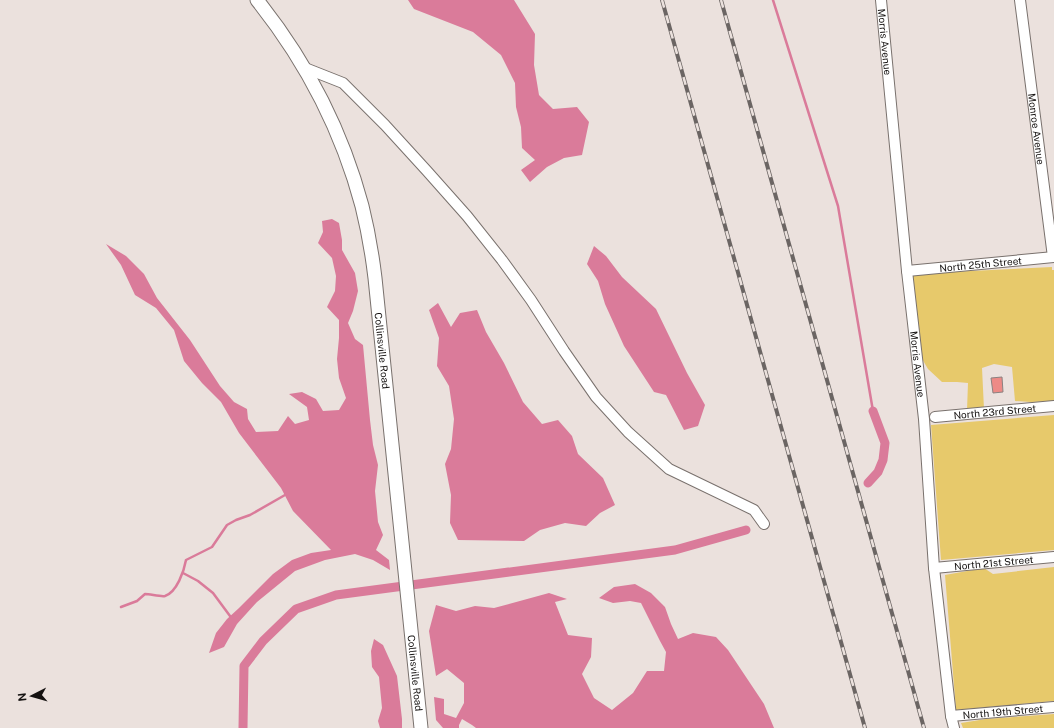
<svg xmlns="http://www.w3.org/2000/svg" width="1054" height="728" viewBox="0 0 1054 728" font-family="'Public Sans',sans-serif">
  <rect width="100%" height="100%" fill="#ebe1dd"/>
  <path fill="#e7c96b" d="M1052,267V270H1054V401L1031,402L1015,401L1012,367L994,364L982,368L984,409L967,410L968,383L957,382H942L928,369L918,352L907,274Z
    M1054,415V550L941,560L931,425Z
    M1054,567V701L956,710L945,575L984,568L993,574Z
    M1054,714V728H963L961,723L986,719Z"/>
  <path fill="#da7b9a" d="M408,0H514L535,34L534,65L539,95L553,109L577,107L589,122L582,155L564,158L547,167L530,182L521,170L535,160L522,148L521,127L516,107L515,83L501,55L473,32L414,9Z
    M332,219L339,223L342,240V250L355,273L358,291L353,311L348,323L355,339L363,345L370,420L373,445L378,465L375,491L378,522L383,535L376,550L389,560L390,570L373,560L355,554L325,560L295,571L257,602L237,624L224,647L209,653L216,633L227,619L239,608L273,574L292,560L311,553L331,550L293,511L281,488L239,433L221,402L202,383L184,361L174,330L156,308L135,295L121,265L106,244L126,256L144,274L157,298L190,340L220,386L234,402L247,409L248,419L256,432L278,431L288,416L295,424L309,420L307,407L289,394L302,392L316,399L323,411L339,410L346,398L339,378L337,359L339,338V320L327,307L335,291L336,276L332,258L318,243L323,232L322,221Z
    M594,246L606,256L622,277L656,309L687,373L705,405L698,426L684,430L666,395L654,392L624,346L605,304L598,281L587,264Z
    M438,303L451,327L460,313L477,310L486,332L504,363L523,402L542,424L558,420L572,436L578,454L603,478L615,505L600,513L586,526L565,523L540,530L524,541L458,540L450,523L451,495L445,464L451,449L454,419L449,386L437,366L439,338L429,310Z
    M635,584L651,593L665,607L671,624L678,639L693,633L716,637L728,650L764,704L774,728H476L472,725L462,719L459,725V728H443L436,720L434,697L444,699V714L456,718L464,703V683L447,669L436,676L429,631L436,605L456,611L475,606L494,608L549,593L567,599L555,602L568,635L592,638L591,657L582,674L594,698L612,710L633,693L647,671H664L666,652L660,641L641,603L630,601L613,603L599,598L614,587Z
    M374,639L383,645L397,676L402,719V728H380L378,721L382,708L379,677L372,667L371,651Z"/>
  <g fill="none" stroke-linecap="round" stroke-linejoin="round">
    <path stroke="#da7b9a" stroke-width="2.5" d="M773,0L838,206L873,411
      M183,573L198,581L213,593L230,616
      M121,607L137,601L145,594C150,594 161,597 165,596C177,592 184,571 186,560L212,547L227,525L236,520L250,515L285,495"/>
    <path stroke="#da7b9a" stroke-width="9" d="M868,483L878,472L883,460L885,443L873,411
      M243,728L244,666L263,641L296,609L336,595L675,550L746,530"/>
  </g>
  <path fill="#ed8a86" stroke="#8b8180" d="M1002,377L1003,392L993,393L991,378Z"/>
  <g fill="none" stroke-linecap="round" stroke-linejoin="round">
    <defs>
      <g id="minor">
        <path id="s1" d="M881,0L907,271L924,419L934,568L951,716L954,728"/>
        <path id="s2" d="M1020,0L1053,257"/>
        <path d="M305,68L343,83L385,125L427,171L467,216L502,260L531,300L564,351L596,397L628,432L669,469L754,510L764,524"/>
        <path id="s3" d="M907,271L1054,257"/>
        <path id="s4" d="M935,417L1054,406"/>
        <path id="s5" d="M934,568L1054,557"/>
        <path id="s6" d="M951,716L1054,707"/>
      </g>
      <g id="major">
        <path id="s7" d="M257,0C305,60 342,131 362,206C368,230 372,253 375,278L421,728"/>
      </g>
    </defs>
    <use href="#minor" stroke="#79716d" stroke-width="12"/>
    <use href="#major" stroke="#79716d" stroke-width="15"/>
    <use href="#minor" stroke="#fff" stroke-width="10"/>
    <use href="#major" stroke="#fff" stroke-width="13"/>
    <defs>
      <path id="rail" d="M662,0L865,728
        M721,0L924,728"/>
    </defs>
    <use href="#rail" stroke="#6b6563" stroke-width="4"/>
    <use href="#rail" stroke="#ebe1dd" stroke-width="2.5" stroke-dasharray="8" stroke-linecap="butt"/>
  </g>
  <g text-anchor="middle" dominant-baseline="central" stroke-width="3" stroke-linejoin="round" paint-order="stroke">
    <g font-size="10" fill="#141110" stroke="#ebe1dd">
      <text stroke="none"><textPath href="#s1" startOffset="42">Morris Avenue</textPath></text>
      <text stroke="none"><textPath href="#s2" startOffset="130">Monroe Avenue</textPath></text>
      <text stroke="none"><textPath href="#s3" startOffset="74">North 25th Street</textPath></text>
      <text stroke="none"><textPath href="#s7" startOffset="379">Collinsville Road</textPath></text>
      <text stroke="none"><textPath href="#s1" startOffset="366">Morris Avenue</textPath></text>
      <text stroke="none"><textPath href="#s4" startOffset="60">North 23rd Street</textPath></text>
      <text stroke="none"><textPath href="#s5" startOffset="60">North 21st Street</textPath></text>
      <text stroke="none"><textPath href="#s7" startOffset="703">Collinsville Road</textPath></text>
      <text stroke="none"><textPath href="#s6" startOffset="52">North 19th Street</textPath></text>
    </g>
  </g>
  <g transform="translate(32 696) rotate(264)" stroke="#ebe1dd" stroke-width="3" paint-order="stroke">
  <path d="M0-3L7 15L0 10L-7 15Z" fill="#141110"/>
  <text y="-6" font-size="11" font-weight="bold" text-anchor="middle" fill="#141110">N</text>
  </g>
</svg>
